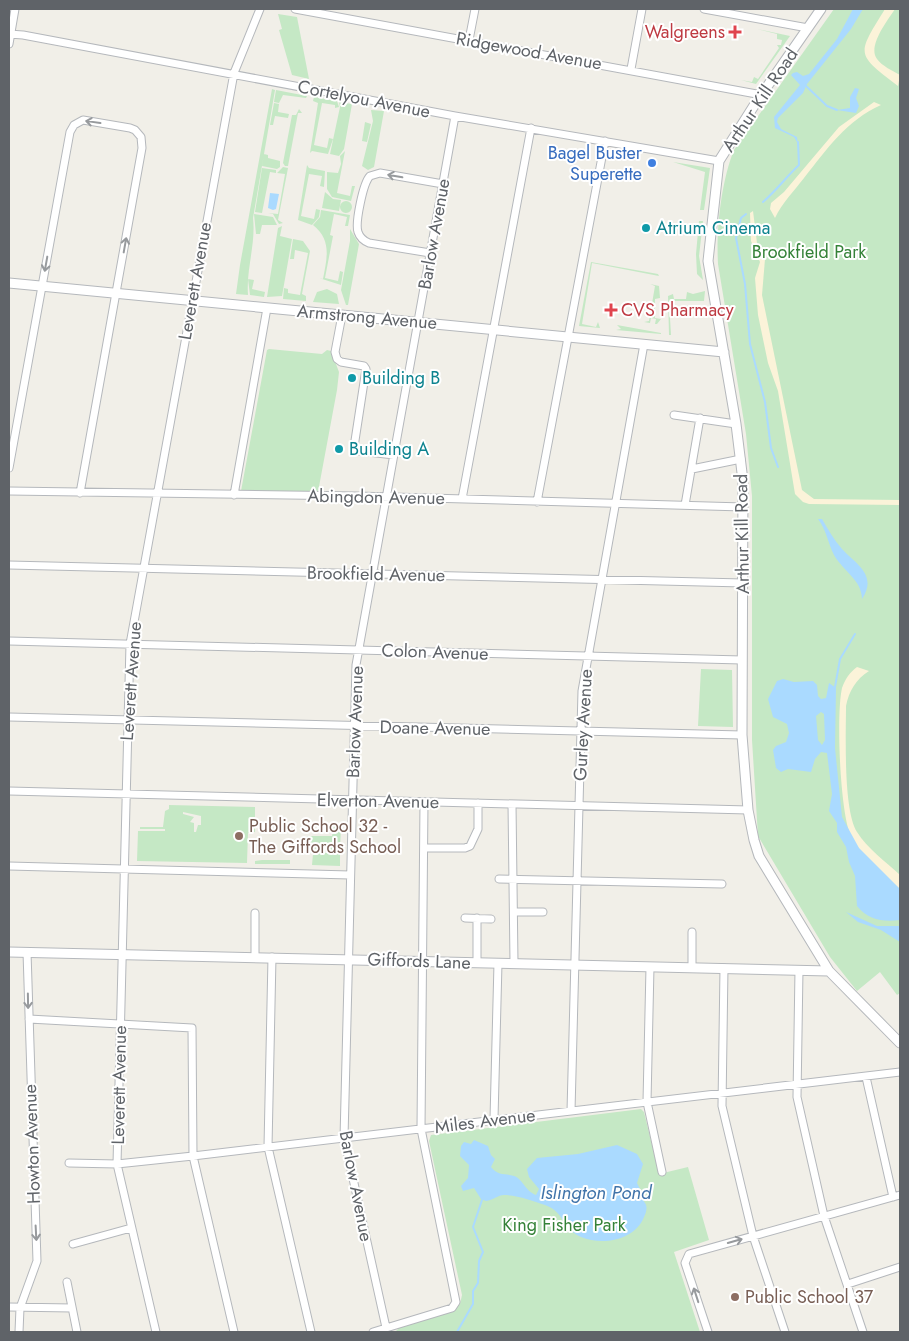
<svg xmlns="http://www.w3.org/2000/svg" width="909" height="1341" viewBox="0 0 909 1341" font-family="Jost,sans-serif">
  <rect width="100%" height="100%" fill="#f1efe8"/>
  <path fill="#c5e8c5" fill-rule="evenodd" d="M834,9H900V993L897,995L880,972L857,991L830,957L758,836L752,740V496L746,434L718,264C716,230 721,182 734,150Z
    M278,14L297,17L309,79L292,75L279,30L282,29Z
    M757,29L790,36L756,84L741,80L752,82L754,77L758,79L779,48L777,45H781L782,40L777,39V34Z
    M272,89L275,90L253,218C256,244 246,269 248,295L236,294L240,265Z
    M276,90L307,96L306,98L283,95L279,103L274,102Z
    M314,97L337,101L339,107L335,108V105L322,103L314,145L327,148L329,138L333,139L328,154L312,151L310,153L318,103L313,101Z
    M339,102L352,104L344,149L339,156L330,154L340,107Z
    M274,103L279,104L278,112L289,114L288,118L275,116L273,125H270Z
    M299,109L302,113H298L288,166H285L283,163L292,115H296Z
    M371,110L384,111L374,167L368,170L362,166L373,121Z
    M365,122L371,124L367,142L362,141Z
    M345,151L337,193L350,196L352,186H355L351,201L332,197L327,189V172L338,173L341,164L340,156Z
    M264,154L268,155V158L280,161V167L277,169L262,166Z
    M673,162L710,168L704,210H700L705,172Z
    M307,165L309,168L325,171L324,187L320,186L322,176L309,174L301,216L314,219L316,209L320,210L319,217L312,225L298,220Z
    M283,167L288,168L278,220L283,223L279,224L273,214L268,213L278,214L285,174L277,173Z
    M262,168L276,170V173L270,172L262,213L255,212Z
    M325,192L333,199L341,200L339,211L322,208Z
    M340 207a6 6 0 1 1 12 0a6 6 0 1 1-12 0Z
    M321,210L350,215L348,226H345L347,217L334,214L330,235L333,236L325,278L338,281L340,271L343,272L341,285L319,278L323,279C327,258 332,240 313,225L320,217Z
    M254,214L273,217L277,225H262L260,234H256Z
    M699,221H703L699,256L703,280L697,274L696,254Z
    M282,226L280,236L292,239L282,296L267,297L278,228Z
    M350,229L359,244L348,305H346L341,290L350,241Z
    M293,239L303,241L310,251L302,294L306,296V301L283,299L284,288L288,289V293L300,295L308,253L295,250L294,259H290Z
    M591,262L658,274L659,276L592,263L582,324L596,327L598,322L600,328L579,326Z
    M248,279L254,280L252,289L265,292L264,297L250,295Z
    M650,284L659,286L660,298L655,299V318L661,319L657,324H655L656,319L651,318L650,323L644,322L649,321L655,286Z
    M327,289L337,294L339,304L313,302L317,292Z
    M705,291L704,301H669L671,335H669L668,296L673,294L674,299H686L687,292L693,294Z
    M617,325L661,333V334L616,330L621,329Z
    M269,349L322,354L327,350L331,351L339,372L337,390L318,492L241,491L267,350Z
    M701,669L732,670L733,727L698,726Z
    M169,805L255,807V832L248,833L247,863L137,861L138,831H165V829H140V827H163L165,811L169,809ZM183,812L201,816V825H198L196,832H194V823L190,822L194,817L183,814Z
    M334,826H341L340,850H328L326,842L325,850L310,848L307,836H332Z
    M315,853H340V866L312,865L313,854Z
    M262,860H290V864H255V861Z
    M641,1109L644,1112L659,1174L688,1167L709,1240L674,1252L700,1332H395L400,1327L455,1310L460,1304L462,1295L429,1141L431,1135Z"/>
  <path fill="#fbf3d9" d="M885,9H895C888,20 867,46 877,59C882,66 893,71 900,75L898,86C856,53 856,56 885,9Z
    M874,102L881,105C847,120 827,149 804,178C794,191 782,203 775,218L770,209L771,203L784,192L839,127Z
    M753,211L757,243L765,259L762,295L802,490L814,499L900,500V505L809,504L803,502L795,494L778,391L768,363L758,315L755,278L760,262L751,241L750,213Z
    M857,667L869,671C856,679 849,691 846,706C846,733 843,810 857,832C867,848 886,862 900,875V889C883,874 862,857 851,836C840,814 836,714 842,688C845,679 850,672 857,667Z"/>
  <path fill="#aadaff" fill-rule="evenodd" d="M853,9H863L851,29L807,84L803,93L778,118L777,122L781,129L797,137L798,144L794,137L775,128L774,117L800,85L791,75L793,73L797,72L803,76L809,74L837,39Z
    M855,88L859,89L856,98L859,106L856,113L837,110L850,108V97Z
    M270,193L279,194L276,209L273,210L268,208Z
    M818,519H822C828,529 834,540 842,549C856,564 878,575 862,599C862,580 843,571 834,555C828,543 826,529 818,519Z
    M783,679L794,682L813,681L817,685L818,696L821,699L826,698L829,683L836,688L835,748L842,817L859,848L900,889V920C883,922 868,920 857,906L855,876L849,862L846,847L837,832V823L829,811L832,794L827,753L821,752L815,759L811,772L788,769L781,772L776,768L773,750L776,746L786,742L789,733L787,724L773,717L768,699L777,681ZM821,712L824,714L825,740L822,745L818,740L816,716Z
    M846,912L877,926H900V942L881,930L858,922Z
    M474,1140L488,1146L491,1155L495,1159L491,1167C498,1176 504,1173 514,1176C522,1178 525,1191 536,1195L539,1189L529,1177L527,1169L537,1158L578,1154L617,1145L637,1154L643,1164L637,1183L640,1189L638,1195C640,1198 643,1199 645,1203C648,1207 646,1213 644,1217C635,1240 603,1246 581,1237C561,1228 565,1212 545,1205C534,1201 516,1195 504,1195C498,1195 493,1200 486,1201L481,1199L474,1188L463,1191L461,1186L468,1178L469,1165L460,1156L461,1146L464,1142L471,1144Z"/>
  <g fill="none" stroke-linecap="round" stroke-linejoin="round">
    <path stroke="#aadaff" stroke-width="2" d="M804,84L827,106L837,110
      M763,202C777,190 786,177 799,165L798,142
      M746,214L741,218L736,238L745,284L750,344L765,402L771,448L778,467
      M835,687L840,659L855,634
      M457,1332L473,1304V1291L478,1283L479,1261L483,1252L473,1227L482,1200"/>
    <defs>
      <path id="minor" d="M295,9L762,95
        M704,9L808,28
        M9,34L23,35L455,116L719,161
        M469,40L475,9
        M9,44L15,9
        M631,69L642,9
        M430,253L369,243C364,241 360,238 358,232C355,223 363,183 370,176L380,173L443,184
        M342,315L335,352L337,359L341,362L364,366L366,369L354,447L359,451L394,455
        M674,415L736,424
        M9,468L70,132L74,125L83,120L130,128L135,130L141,137L142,148L80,493
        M692,469L741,459
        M9,491L357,496L743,507
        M234,495L267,308
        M462,499L531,128
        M537,502L605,141
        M685,505L700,418
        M9,565L743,583
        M9,641L742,660
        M9,717L742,735
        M9,791L748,810
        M512,804L514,963
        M425,848H465L470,846L478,829V803
        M9,866L350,875
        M499,879L722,884
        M514,912H543
        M255,913V957
        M465,918L491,919
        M477,918V963
        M272,957L268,1147L311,1332
        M650,967L647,1102L662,1172
        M692,968V932
        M724,968L722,1106L753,1236L785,1332
        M799,970L797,1097L824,1216L863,1332
        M29,1019L192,1028L193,1156L234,1332
        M866,1077L893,1197
        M571,1111L582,691L644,344
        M494,1119L498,963
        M69,1163L117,1164L193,1156L900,1072
        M73,1244L131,1228
        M67,1282L77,1332
        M848,1284L900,1267
        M9,1307L72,1308
        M19,1332L20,1308L37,1261L27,952
        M156,1332L117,1164L130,644L234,73L260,9
        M373,1332L452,1308L456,1302L421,1129L424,802
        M387,1332L344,1138L356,665L455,116
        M708,1332L685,1263L689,1254L900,1195"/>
      <path id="tertiary" d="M821,9L755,104L719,161L708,261L736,424L743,481L742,735L748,810L754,840L759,856L829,971L900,1043
        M9,283L724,352
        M9,952L829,971"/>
    </defs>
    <use href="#minor" stroke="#b5b8bc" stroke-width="9"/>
    <use href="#tertiary" stroke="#b5b8bc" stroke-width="11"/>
    <use href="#minor" stroke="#fff" stroke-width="7"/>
    <use href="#tertiary" stroke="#fff" stroke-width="9"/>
  </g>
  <defs><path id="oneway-shaft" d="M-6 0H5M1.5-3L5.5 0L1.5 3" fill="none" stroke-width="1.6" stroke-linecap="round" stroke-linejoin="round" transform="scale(1.25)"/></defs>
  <g stroke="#979a9d">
    <use href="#oneway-shaft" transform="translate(93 122) rotate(-172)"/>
    <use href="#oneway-shaft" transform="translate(395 176) rotate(-170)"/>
    <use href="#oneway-shaft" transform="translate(125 245) rotate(-80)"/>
    <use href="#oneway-shaft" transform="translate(46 264) rotate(100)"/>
    <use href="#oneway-shaft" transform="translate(28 1001) rotate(89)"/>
    <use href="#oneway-shaft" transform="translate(36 1233) rotate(87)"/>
    <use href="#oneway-shaft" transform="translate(735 1241) rotate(-16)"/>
    <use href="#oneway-shaft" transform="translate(696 1295) rotate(-108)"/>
  </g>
  <g fill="#e0444e" stroke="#fff" stroke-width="2">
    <path d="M732.5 24.5h5v5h5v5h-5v5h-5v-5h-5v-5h5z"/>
    <path d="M608.5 302.5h5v5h5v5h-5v5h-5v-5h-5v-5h5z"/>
  </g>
  <circle fill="#3f7fe0" stroke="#fff" stroke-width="2" cx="652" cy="163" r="5"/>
  <g fill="#0f9aa8" stroke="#fff" stroke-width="2">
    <circle cx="646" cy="228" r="5"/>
    <circle cx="352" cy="378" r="5"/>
    <circle cx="339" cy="449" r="5"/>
  </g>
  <g fill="#8d6e63" stroke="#fff" stroke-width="2">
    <circle cx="239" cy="836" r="5"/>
    <circle cx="735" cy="1297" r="5"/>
  </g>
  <g text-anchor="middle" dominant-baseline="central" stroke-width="4" stroke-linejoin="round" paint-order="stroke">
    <g font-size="18" fill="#be3a42" stroke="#fff" text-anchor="end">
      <text x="725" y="32">Walgreens</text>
      <text x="621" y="310" text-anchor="start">CVS Pharmacy</text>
    </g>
    <g font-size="18" fill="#5f6368" stroke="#fff">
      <text transform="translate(529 51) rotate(10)">Ridgewood Avenue</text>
      <text transform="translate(364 99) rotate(11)">Cortelyou Avenue</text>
      <text transform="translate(760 100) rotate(-56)">Arthur Kill Road</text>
      <text transform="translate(434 234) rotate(-80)">Barlow Avenue</text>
      <text transform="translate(195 281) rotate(-80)">Leverett Avenue</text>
      <text transform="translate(367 317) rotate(5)">Armstrong Avenue</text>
      <text transform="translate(376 497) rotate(1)">Abingdon Avenue</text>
      <text transform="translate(742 534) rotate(-91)">Arthur Kill Road</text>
      <text transform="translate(376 574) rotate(1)">Brookfield Avenue</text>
      <text transform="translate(435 652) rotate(2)">Colon Avenue</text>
      <text transform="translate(131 681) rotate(-86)">Leverett Avenue</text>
      <text transform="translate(355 722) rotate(-88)">Barlow Avenue</text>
      <text transform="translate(583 725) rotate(-87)">Gurley Avenue</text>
      <text transform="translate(435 728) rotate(1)">Doane Avenue</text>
      <text transform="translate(378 801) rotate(1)">Elverton Avenue</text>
      <text transform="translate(419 961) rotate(2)">Giffords Lane</text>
      <text transform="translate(119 1085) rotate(-89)">Leverett Avenue</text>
      <text transform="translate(485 1121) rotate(-7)">Miles Avenue</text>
      <text transform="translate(32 1144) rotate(-92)">Howton Avenue</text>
      <text transform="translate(356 1186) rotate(79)">Barlow Avenue</text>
    </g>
    <g font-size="18" fill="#366cbe" stroke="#fff" text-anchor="end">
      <text x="642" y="153">Bagel Buster<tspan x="642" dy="21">Superette</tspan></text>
    </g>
    <g font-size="18" fill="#0d838f" stroke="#fff" text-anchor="start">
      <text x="656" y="228">Atrium Cinema</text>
      <text x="362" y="378">Building B</text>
      <text x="349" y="449">Building A</text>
    </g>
    <g font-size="18" fill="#348238" stroke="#fff">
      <text x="809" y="252">Brookfield Park</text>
      <text x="564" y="1225">King Fisher Park</text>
    </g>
    <g font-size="18" fill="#785e54" stroke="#fff" text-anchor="start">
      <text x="249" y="826">Public School 32 -<tspan x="249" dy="21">The Giffords School</tspan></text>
      <text x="745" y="1297">Public School 37</text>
    </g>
    <g font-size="19" font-style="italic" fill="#4174aa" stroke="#fff">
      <text x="596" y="1192">Islington Pond</text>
    </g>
  </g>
  <rect width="909" height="1341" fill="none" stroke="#5f6368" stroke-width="20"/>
</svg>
